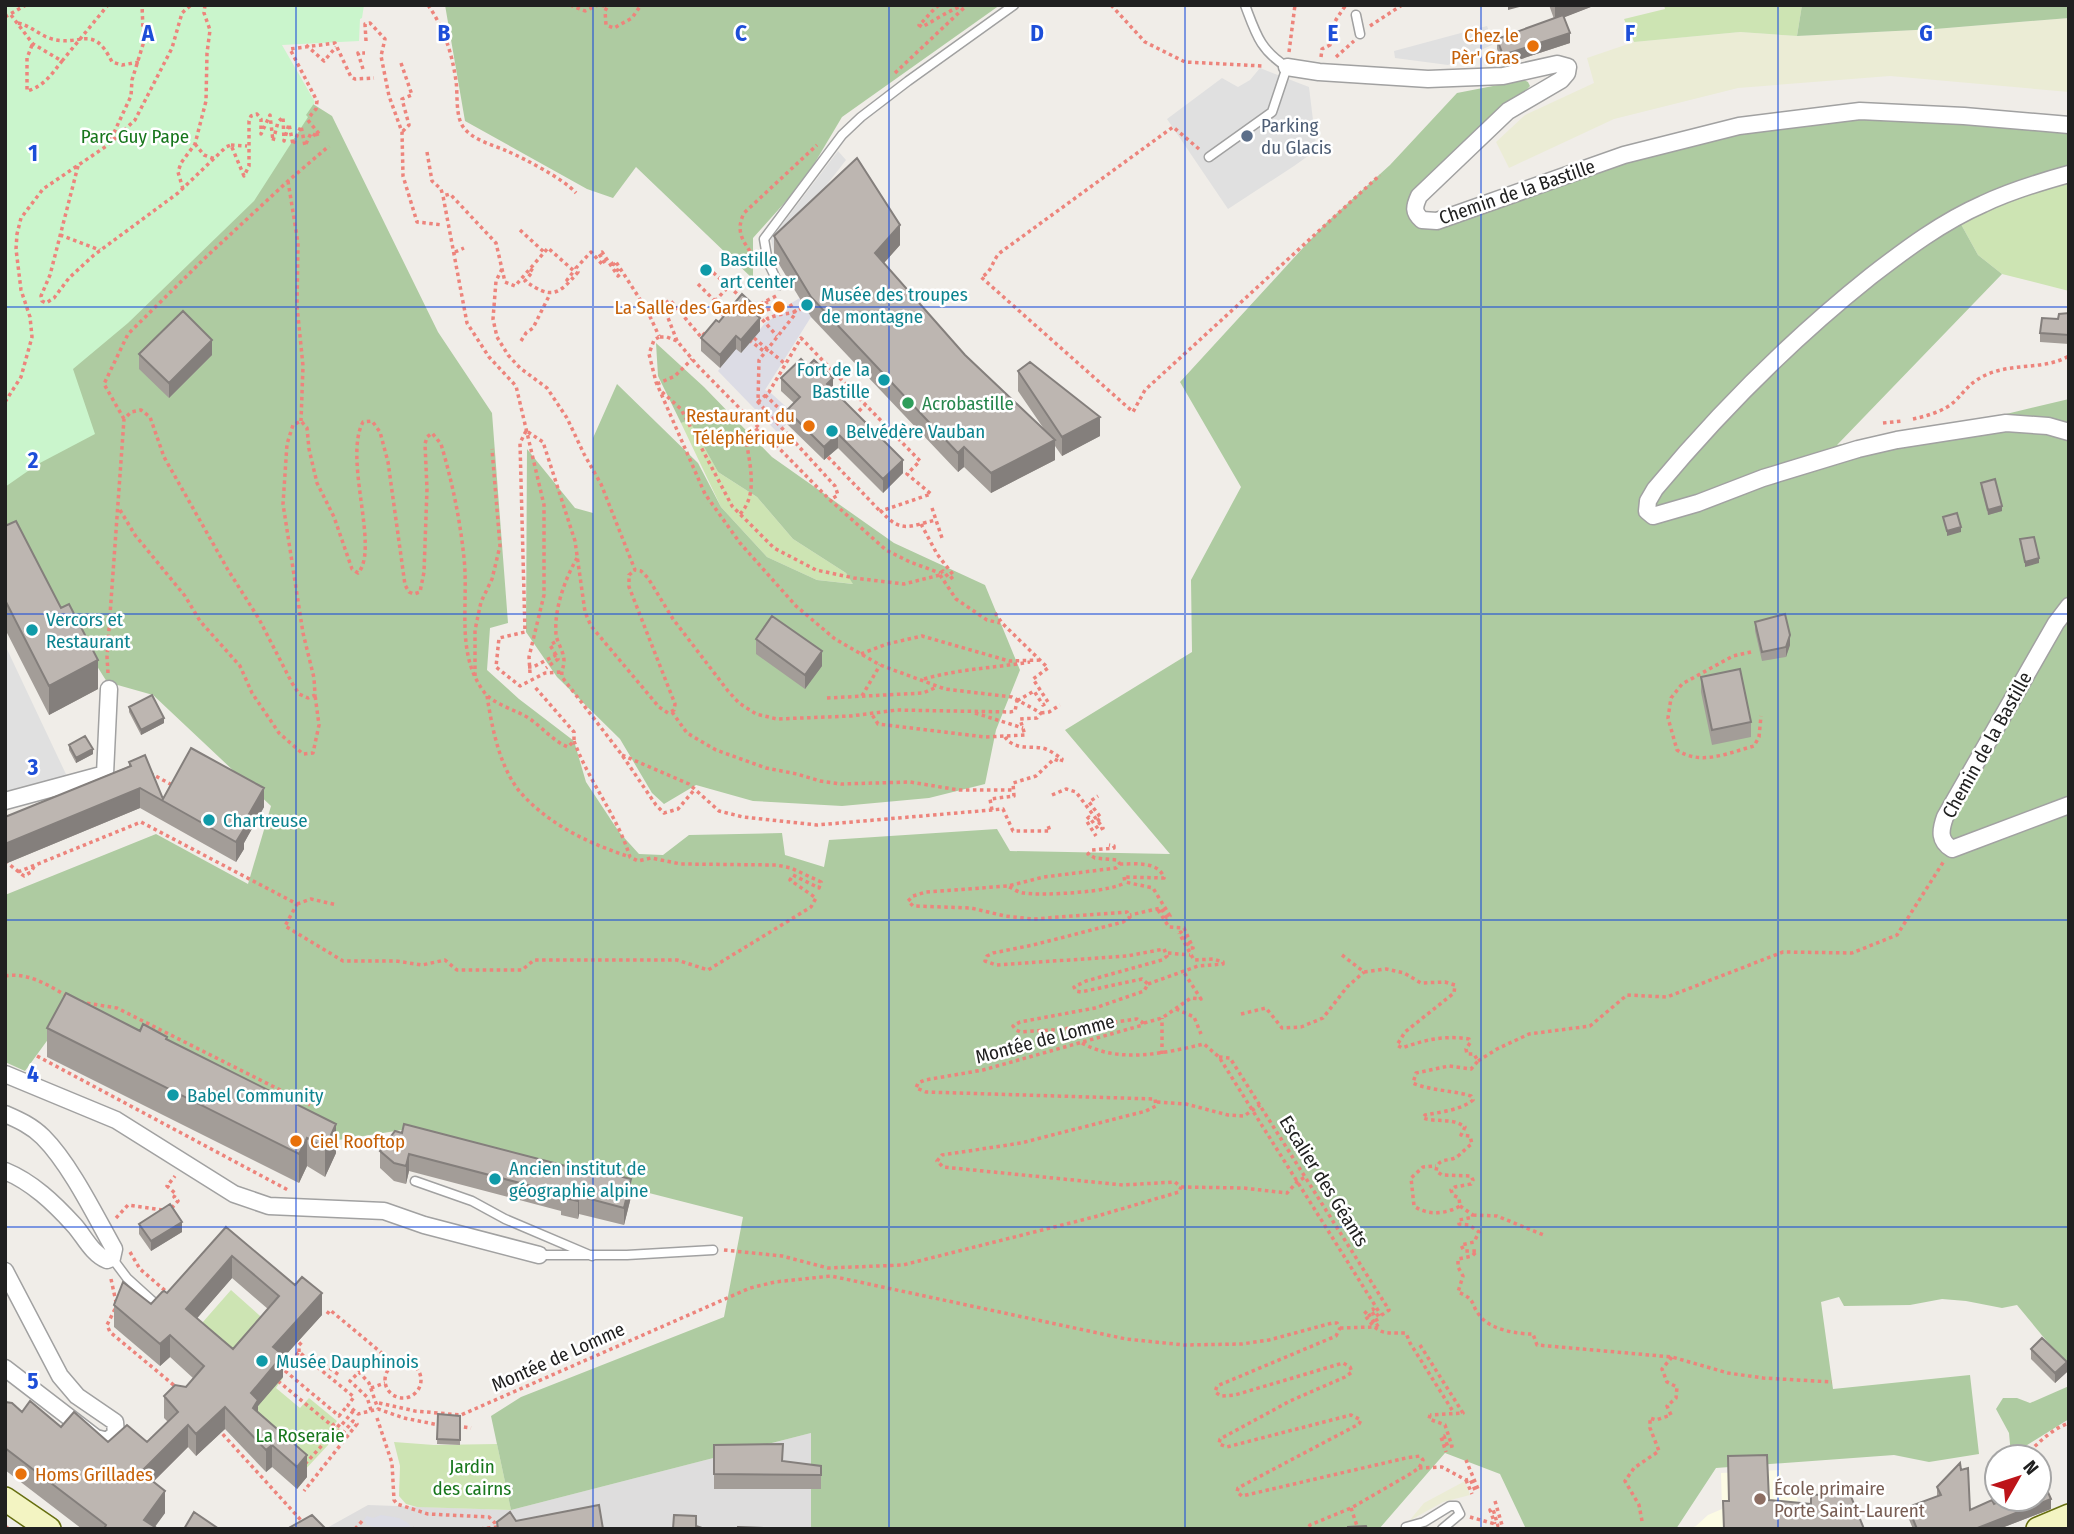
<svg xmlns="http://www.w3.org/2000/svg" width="2074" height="1534" viewBox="0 0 2074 1534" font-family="'Fira Sans Condensed',sans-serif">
  <rect width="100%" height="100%" fill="#f0ede8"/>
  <path fill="#dedddd" d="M811,1433V1529H325L368,1505L511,1510Z"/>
  <path fill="#fcfbe4" d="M1780,1470L1783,1493L1797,1494L1800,1529H1688L1696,1526L1708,1515L1722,1509L1721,1473Z"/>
  <path fill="#ebecd5" d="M2069,18V92L1890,76L1738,88L1614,119L1509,168L1496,142L1525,115L1594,83L1587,58L1634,42L1740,32L1797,36L1935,29Z
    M1465,1481L1470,1495L1443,1502L1409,1521L1424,1503Z"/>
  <path fill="#cde4b3" d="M1664,5H1802L1797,36L1740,32L1634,42L1624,19L1665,9Z
    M2069,174V291L2002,274L1978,255L1957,217Z
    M689,419L718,472L757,497L793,539L846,573L854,584L817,580L767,557L721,507L681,423Z
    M231,1290L269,1324L234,1365L195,1331Z
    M273,1369L283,1378L276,1388L300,1408L309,1398L337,1421L334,1425L342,1430L302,1473L251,1415Z
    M394,1442L434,1445L497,1444L511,1510L417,1507L406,1504L399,1496L400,1466Z"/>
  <path fill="#aecba1" d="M5,5L248,63L332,116L438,332L492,413L508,623L490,628L487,670L519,699L574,741L586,782L619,832L639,854L663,855L689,835L782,833L785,855L824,867L829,840L997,829L1010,851L1170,854L1065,730L1192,652L1191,580L1241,487L1180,382L1324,225L1390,165L1457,93L1524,80L1528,82L1530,86L1508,111L1419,196L1422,220L1624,155L1860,111L2069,125V174L1957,217L1978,255L2002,274L1837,445L2002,415L2069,399V1368L2017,1305L2002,1308L1966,1301L1942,1299L1910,1305L1844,1306L1839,1297L1821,1302L1833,1389L1970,1375L1979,1454L1929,1462L1894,1455L1716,1468L1676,1529H1526L1500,1474L1445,1453L1379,1529H811V1433L511,1510L491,1416L521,1397L724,1317L743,1217L402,1130L332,1141L68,1012L25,1071L5,1062V895L156,834L248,884L271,806L153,695L107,682L17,539L5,544Z
    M445,5H1000L842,117L804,181L753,238V279L636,167L613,198L587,189L465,121Z
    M1802,5H2069V18L1935,29L1797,36Z
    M656,343L704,387L772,457L894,543L985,585L1020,670L996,730L985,784L929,798L842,806L753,801L696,785L664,804L652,793L620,739L557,677L526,632L527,449L575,508L593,513V438L617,384L698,463L721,507L767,557L817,580L853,584L846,573L793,539L757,497L718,472L689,420L681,423L658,376Z
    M2069,1386V1419L2011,1455L2009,1433L1996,1409L2003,1398H2017L2030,1403Z"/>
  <path fill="#caf5cc" d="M5,5H364L362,18L360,19L359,41L282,45L315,102L306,115L308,117L254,201L128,323L73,369L95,434L38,464L5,487Z"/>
  <path fill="#e0e0e0" d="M1487,26L1494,44L1448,65L1395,58L1394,51Z
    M1260,68L1309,87L1316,145L1308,156L1294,166L1228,209L1167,119L1222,78L1238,87L1250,80Z
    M838,151L846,160L774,253L771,239Z
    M5,645L73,789L5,809Z"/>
  <path fill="#dcdce5" d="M800,298L811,317L765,390L772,394L795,415L778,433L718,371L735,348L741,353L765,323L775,317L774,313Z
    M381,1515L399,1518L408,1523L412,1529H380L367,1525L364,1519L367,1516L373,1518Z"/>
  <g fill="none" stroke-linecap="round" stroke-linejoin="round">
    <defs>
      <path id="lane" d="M1356,15L1360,34
        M1209,157L1272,112L1287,67C1260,50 1256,34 1245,5
        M779,285L768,262L764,239L842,135L861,117L908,81L1014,5
        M415,1181L472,1201L505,1219L592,1256
        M539,1255H627L713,1250
        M112,1258L127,1278L159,1307
        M1406,1527L1424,1522L1450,1506H1456L1460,1514L1442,1529"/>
      <path id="street" d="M1287,67L1319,72L1428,79L1503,76L1557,64L1568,67L1567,73L1561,80L1508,111L1419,196C1414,207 1413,212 1422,220L1437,221L1624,155L1739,126L1860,111L1964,116L2069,125
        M2069,174C2040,182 2010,191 1983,204C1942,222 1906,249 1871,276C1792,339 1720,411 1655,489L1648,501L1647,511L1653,516L1698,503L1763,478L1858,449L1897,440L2006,423L2048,426L2069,432
        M2069,606L2056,623L1945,817C1940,831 1939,841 1952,849L2069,805
        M5,801L105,774L109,689
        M5,1074L116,1120L234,1194L269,1206L384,1211L424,1225L539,1255
        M5,1114C19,1120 32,1126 43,1137C70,1164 95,1215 114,1249L112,1258L107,1260C92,1254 84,1236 74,1225C54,1203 32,1182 5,1171
        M5,1271L60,1376L77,1396L115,1422L116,1434L107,1441L96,1438L5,1368"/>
      <path id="secondary" d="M5,1499L49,1529
        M2038,1529L2069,1516"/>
    </defs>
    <use href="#lane" stroke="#a1a1a1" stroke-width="11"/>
    <use href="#street" stroke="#a1a1a1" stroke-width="19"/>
    <use href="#secondary" stroke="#676f10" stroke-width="26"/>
    <path stroke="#ed847c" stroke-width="3.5" stroke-dasharray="3.5 3.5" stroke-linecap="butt" d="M428,5C444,28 452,53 456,81C458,95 455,117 464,128C473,140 493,145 507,151C525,159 564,179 576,193
      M570,5L585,11L598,5
      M601,5L607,7L605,11L606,25L614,28L632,18L641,5
      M692,5H695
      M939,5C930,12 927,18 919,25L922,27C935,20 948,11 964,5
      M1111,5L1145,42L1185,62L1263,66
      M11,15L33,44L62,61L108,5
      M5,17L26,5
      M18,23C31,26 38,34 49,38C80,49 92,21 112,62L122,65L139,62
      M1370,26L1402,5
      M366,41L365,24L370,23L385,39L381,56L389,96L402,132L403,176L417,222L443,225
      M32,45L27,58V91C43,87 52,74 62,61
      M306,45L324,61L336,47
      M1289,52L1295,5
      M1321,57L1322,49L1330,45C1329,28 1336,19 1346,5
      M1336,57L1354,41
      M401,63L412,95L402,99L409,125L402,132
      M363,69L358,53H365
      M895,73L967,5
      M310,116L316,109L317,101L290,49L335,43L351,77L355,79L374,78
      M111,139L131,96L132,80L145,38L143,30L142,5
      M195,144L204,155L215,159
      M231,145L247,146
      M1199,149L1173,127L1001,252C992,259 993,272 981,277L1133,412L1145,390L1380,175
      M427,152L432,181L441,189L443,196
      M78,166L50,275L41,296L42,301L46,303L54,298L69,278L94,255L178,193L226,147L231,145L244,176L249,166V121L251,116L257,114L261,119V134L270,115L273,141L278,122L283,117L284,141L289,124L293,145L301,126L305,146L311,133L318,137L317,134L320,135L307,119L308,117
      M288,181L298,243L297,306L303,366L301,421
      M183,189L178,172L181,163L195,144L206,101L207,53L210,30L204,13L205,5
      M520,230L544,252
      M60,235L100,250
      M455,252L464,248
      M754,257C743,241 735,232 744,213L817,145
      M708,268L743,299
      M502,269L496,281L493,319L497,337L508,355L520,368L547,388L567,418L584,454L601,484L635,570L641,571L648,578L673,619L728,691L739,703L756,714L777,719L851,716L897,710L1010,712L1015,711L1017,701
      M530,269L533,271L525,281C551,299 558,296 578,272L576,268L591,252L602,264L605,263L599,254L602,252L618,276L620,274L613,263L616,262L647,310L659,336
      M698,284L729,315
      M776,296L758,305L768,319C782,311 791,317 805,306
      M715,301L729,286
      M766,301L769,312
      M716,302L714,307L725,317
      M790,304L796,313L759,360L758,402L835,486L838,495L830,500
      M753,309L777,336
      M659,337L654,340L649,354L656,382L705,494L740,543L796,606L835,639L880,665L945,689L1012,697L1041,713L1037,718L1020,719L1025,735L985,737L878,724L871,713
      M660,337H667L677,341L698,366L830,500L886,550L910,562L940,573
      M749,340L765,352
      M521,341L526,333L533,328L550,294
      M677,341L663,305L670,300L701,337L707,331
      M657,384L675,376L692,359
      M662,392L681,409L732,506L774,548L816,570L854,578L904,584L940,575
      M765,395L789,418
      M5,402L21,377L32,337L30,317L21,290L16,249L17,234L21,218L43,189L108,145L135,120L172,48L182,13L191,5
      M758,402L769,392L801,338L920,461L907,474L931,494L881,511C901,534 909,526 936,520
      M854,416L865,405
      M124,419L104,384L128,334L205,258L288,181L329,146
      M1913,419C1927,416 1944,411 1954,402C1967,389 1970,382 1988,374C2014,363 2044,370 2069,356
      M1883,423L1902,421
      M526,431L520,443L525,632L499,638L496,667L520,686L545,673L561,672
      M528,432L543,442L575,541L585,612L591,626L659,707L668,713L674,710L675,704L629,587V575L635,570
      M828,457L880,511
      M932,508L942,538
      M120,510L135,535L185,596L200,621L240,666L252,693L279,733L303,754L313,753L319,725L315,695
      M740,514C759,494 749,463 746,438L759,428
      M921,524L937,554L954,576L950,579L943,571L940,573
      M577,558C565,579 554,609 556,634C557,643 564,651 564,661C564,667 561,670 562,677L622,755L656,805L664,813L678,809L695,789
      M940,575L956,599L987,620L1000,623
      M995,613L1002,623L1048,668L1033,679L1048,702L1043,705L1034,691L1017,701
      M1751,652L1733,656L1682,684L1671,698L1668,718L1677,750C1701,766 1728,753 1754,746L1759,737L1761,716
      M861,654L887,644L922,636L1009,661L1042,660
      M556,655L550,645L557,641
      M528,667H533L556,655L558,659L546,668
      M108,673L107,657L124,419L131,412L141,410L150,417L164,457L228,570L259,619L292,683L299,694L308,698L315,695L314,678L303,633L283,504L287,444L293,425L301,421L307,428L309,449L317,483L334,517L352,569L358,573C380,549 343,459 363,422L372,421L380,432L388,462L405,585L409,592L414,594L420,592L424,572L427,489L425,444L427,437L432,433L441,444C452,481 460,519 464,558C469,604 455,653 484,692C494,705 517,710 530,719C543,728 553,741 568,747L574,741V732L534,686
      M530,673L529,657L544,595V505L516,386L489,357L467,323L443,196L450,194L496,243L505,282L515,286L548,248L574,271L567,280L570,282
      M475,676V630L481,602L492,579L500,546L492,449
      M924,679C959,669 993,668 1030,662
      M487,696C492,727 499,766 520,792C549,825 590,844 630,857
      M862,696L880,665
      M827,698L923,693L937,687
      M672,712L687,733L716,750L766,768L797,774L820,781L841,784L910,782L959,790H1014
      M975,713L1023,728
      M1041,713L1049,712L1060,705
      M622,755L689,784L719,811L743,817L817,825L1003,809L1013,831H1050L1047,823
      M150,773L174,786
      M1052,795L1066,789L1076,792L1103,828L1099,830L1089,817L1086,820L1096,836
      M992,810L990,799L1014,796L1013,783L1036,776L1054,759L1061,762L1062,759C1056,755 1049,749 1042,748C1029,746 1014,750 1005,737
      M1097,821L1101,818L1089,802L1098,796
      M5,861L24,876L31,872L35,865
      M1120,864C1135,864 1159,861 1164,878L1124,877
      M18,872L141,822L297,904L285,926L343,961H396L422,965L445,960L457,970H522L534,960H677L708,970L811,907L816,898L790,880L793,875L819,888L821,882L791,868L776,865L681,864L651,858L638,861L630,857C617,815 589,782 574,741
      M1124,877L1125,882L1153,888L1170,916L1167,918L1161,908L1130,915
      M1009,887C1014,889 1019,893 1024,893C1041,896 1116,892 1125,882
      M297,904L311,899L337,905
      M1158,910L1169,927L1184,928L1193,948H1190L1181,932L1179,933
      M1168,953L1190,955
      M1342,955L1364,972L1386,969L1404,973L1421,983L1445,982L1455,985L1454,993L1405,1032L1397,1045L1402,1048C1424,1040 1445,1035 1469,1039L1470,1043L1466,1049L1467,1054H1474L1478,1061L1471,1069L1449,1066L1416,1073L1413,1083C1431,1091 1452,1090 1471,1096L1473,1100C1461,1110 1441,1112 1425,1115L1423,1118C1438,1123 1451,1117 1465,1127L1461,1135L1470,1136L1472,1144C1466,1148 1464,1151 1458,1156C1449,1163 1438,1156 1436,1171L1442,1175L1471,1176L1473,1180L1471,1184L1455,1187L1451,1190L1453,1195L1459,1198L1460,1206C1446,1214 1428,1216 1414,1206L1411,1178L1423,1167L1436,1166
      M5,976C28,972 48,985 67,996
      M1148,984L1198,966L1223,964V962L1213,959L1194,960L1179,933
      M80,1002L117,1008L310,1105
      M1176,1009L1194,1017L1201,1034
      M1241,1014L1266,1008L1282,1028L1301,1027L1323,1018L1347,987L1364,972
      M1144,1023L1162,1018L1191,998L1201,999L1183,971
      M1082,1043C1119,1064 1165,1053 1204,1044L1219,1057L1381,1315
      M1162,1054V1018
      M37,1056L288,1190
      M1219,1057L1230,1058L1389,1310L1379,1317L1373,1309L1371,1310L1379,1324L1376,1326L1367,1311L1364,1314C1379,1335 1382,1333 1406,1333L1410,1343L1454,1413
      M1478,1061L1497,1049L1529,1034L1590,1026L1627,995L1667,997L1783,952L1852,953L1897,935L1944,861
      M1157,1102L1186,1104L1228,1115L1244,1116L1260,1105
      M1181,1187L1243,1188L1287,1193L1297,1182L1305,1177
      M1460,1206L1473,1215V1217L1459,1220V1224L1469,1225L1479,1232L1474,1242L1461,1245L1464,1251H1477L1472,1256L1458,1259V1267L1463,1276L1458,1292C1477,1300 1470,1304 1480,1316C1491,1330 1517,1334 1533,1334L1537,1345L1672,1357L1728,1373L1763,1378L1832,1382
      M1473,1215L1497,1216L1546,1236
      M116,1218L128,1205L169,1211L178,1201L174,1197L176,1194L167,1186L175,1176
      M724,1250L782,1256L828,1268L903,1265L1094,1217L1179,1192L1181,1187L1175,1182L1123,1185L943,1167L937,1161L942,1155L1021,1143L1146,1111L1156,1106L1155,1099L926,1092L916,1088L918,1083L925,1080L983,1070L1143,1025L1142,1022L1137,1019L1064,1029L1021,1032L1016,1030L1013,1026L1020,1022L1095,1008L1144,991L1148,984L1142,979L1081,992L1076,991L1074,987L1086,981L1162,960L1167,956L1164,949L1127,956L996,965L985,961L987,956L993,953L1033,945L1123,922L1130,917L1127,912L1033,919L1005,916L971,908L913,906L908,901L913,896L926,892L1008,886L1044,877L1116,868L1120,864L1117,860L1095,858L1088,854L1092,850L1114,848V846L1109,845
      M130,1252L140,1269L169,1294
      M111,1279L116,1302
      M115,1309L107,1325L110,1332L176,1387
      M327,1314L330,1310L395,1364
      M1340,1328L1373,1327
      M1420,1345L1463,1413L1430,1415
      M299,1352V1345L302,1342
      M286,1355L292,1360L299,1352L354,1397L348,1405L358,1414L378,1409L404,1418L439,1425
      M292,1360L284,1370L339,1416L348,1405
      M385 1380a18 18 0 1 1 36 0a18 18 0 1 1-36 0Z
      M324,1364L339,1375
      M278,1381L342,1434L353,1421L357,1424L304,1491
      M371,1388L385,1383
      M379,1403L415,1411L461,1415L750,1288L775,1282L831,1276L1126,1339L1184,1345L1242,1344L1269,1340L1332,1323H1337L1340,1328L1336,1336L1217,1386L1215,1392L1221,1396L1235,1395L1343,1363L1350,1367L1352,1372L1345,1377L1290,1401L1220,1439L1219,1444L1227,1447L1351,1415L1361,1420L1359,1424L1238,1488L1237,1492L1242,1496L1406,1458L1420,1456L1423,1460L1419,1468L1410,1474L1351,1508L1310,1525L1308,1529
      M371,1410L367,1397L350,1381L359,1372L369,1383L378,1409
      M1430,1415L1429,1419L1445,1425L1452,1446L1448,1447L1444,1436L1441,1437L1446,1452
      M377,1418L392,1463L394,1500L397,1504L428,1514L489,1517L495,1523L497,1529
      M332,1426L335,1423L340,1427L354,1410
      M457,1426L471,1428
      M218,1429L309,1529
      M2027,1457V1454C2039,1442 2052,1429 2069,1423
      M305,1464L337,1429
      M1419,1468L1442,1467L1466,1480L1470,1479L1475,1490L1478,1489L1466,1460
      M1466,1480L1472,1494
      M1495,1501L1502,1525L1498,1526L1493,1509L1490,1510L1495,1524
      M1351,1508L1358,1529
      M1470,1517L1495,1524
      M1642,1521L1639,1505L1625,1481L1634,1468L1659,1451L1650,1428V1418L1656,1420L1671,1415L1667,1406L1676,1398L1677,1387L1667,1382L1662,1369L1672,1357
      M5,1526L9,1529
      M412,1528L413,1529
      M355,1529L364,1519
      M480,1529L497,1527"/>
    <use href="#lane" stroke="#fff" stroke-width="8"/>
    <use href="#street" stroke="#fff" stroke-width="16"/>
    <use href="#secondary" stroke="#f3f4c2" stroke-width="23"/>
    <path stroke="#ed847c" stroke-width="3.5" stroke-dasharray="3.5 3.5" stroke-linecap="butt" d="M754,338L784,363"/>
  </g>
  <path fill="#a39d98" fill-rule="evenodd" d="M1549,5H1596L1564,17L1570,43L1503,65L1497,49V39L1554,19Z
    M774,236L900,245L884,263L965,355L1044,429L1018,391V371L1100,436L1062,456L1055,446V460L991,493L964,467L958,472L811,317L774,256Z
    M2069,313V344L2040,342V333Z
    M756,314L760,331L741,353L736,349L720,368L701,351V338L719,322Z
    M139,354L212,355L169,398L139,369Z
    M781,378L833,390L903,473L883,493L838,448L824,460L787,424V410L794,403L781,391Z
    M1981,483L2002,511L1988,515L1981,488Z
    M5,526L98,689L49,715L5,629Z
    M1755,622L1790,645L1786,657L1762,661L1755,631Z
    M756,639L822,666L805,689L756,654Z
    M1701,677L1751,722V737L1712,745L1701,692Z
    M129,707L164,723L141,735L129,712Z
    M69,745L93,754L76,763L69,750Z
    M129,762L163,799L264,807L244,843V849L236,862L140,808L5,864V817L129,766Z
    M47,1028L167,1039L336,1153L325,1177L307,1166L299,1183L47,1057Z
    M395,1131L631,1197L624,1225L579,1214L578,1219L561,1215V1211L409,1171L406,1184L394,1181L380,1168V1151Z
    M139,1224L182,1232L151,1251L139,1234Z
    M226,1227L322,1315L283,1358V1377L258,1406V1412L307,1477L297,1489L272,1467L266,1472L225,1429L196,1456L188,1447L153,1482L165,1513L155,1527L158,1529H82L5,1470V1402L22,1412L61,1427L108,1442H147L168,1422L164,1418V1396L186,1387L193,1378L170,1357L160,1366L114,1327V1305L151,1304L167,1293ZM232,1278L268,1309L233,1349L197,1318Z
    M2031,1349L2067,1372L2055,1383L2031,1359Z
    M438,1414L460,1416V1445L437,1444Z
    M714,1445L783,1461L821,1466V1489H714Z
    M1937,1487L1970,1510L1994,1504L2051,1509L1999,1529H1913L1908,1517V1507L1937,1497Z"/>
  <path fill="#847f7c" d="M1508,5H1527L1508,10Z
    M1561,5H1596L1555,21V7Z
    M1570,33V43L1503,65V55Z
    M900,225V245L875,273V253Z
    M760,318V331L741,353V340Z
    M736,336V349L720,368V355Z
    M212,340V355L169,398V383Z
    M833,378V392L827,384Z
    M1100,417V436L1062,456V437Z
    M838,434V448L824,460V447Z
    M1055,440V460L991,493V473Z
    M964,447V467L958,472V453Z
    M903,460V473L883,493V479Z
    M2002,506V511L1988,515V510Z
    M1961,527V532L1947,536V531Z
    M2039,558V563L2025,567V562Z
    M1790,635V645L1786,657V647Z
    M822,651V666L805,689V675Z
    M98,660V689L49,715V686Z
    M164,718V723L141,735V730Z
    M93,749V754L76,763V758Z
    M140,788V808L5,864V844Z
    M264,788V807L244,843V849L236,862V842L241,828Z
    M336,1124V1153L325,1177V1148Z
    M307,1138V1166L299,1183V1154Z
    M409,1154V1171L406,1184V1166Z
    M631,1179V1197L624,1225V1208Z
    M579,1196V1214L578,1219V1201Z
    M182,1222V1232L151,1251V1241Z
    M232,1256V1278L186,1331V1309Z
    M322,1293V1315L283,1358V1377L258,1406V1422L253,1430L251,1393L273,1347Z
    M170,1335V1357L160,1366V1344Z
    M2067,1362V1372L2055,1383V1373Z
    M225,1407V1429L196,1456V1434Z
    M188,1425V1447L141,1494V1472Z
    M272,1445V1467L266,1472V1450Z
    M307,1455V1477L297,1489V1467Z
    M165,1491V1513L153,1529L144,1520Z
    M2051,1499V1509L1999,1529H1975Z"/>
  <path fill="#bdb6b1" stroke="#847f7c" stroke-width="2" fill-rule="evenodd" d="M1563,15L1570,33L1503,55L1497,39Z
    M857,158L900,225L875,253L965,355L1055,440L991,473L964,447L958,453L811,297L774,236Z
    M742,294L756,307L752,311L760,318L741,340L736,336L720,355L701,338L716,320L719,322Z
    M183,311L212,340L169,383L139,354Z
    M2069,313V335L2040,333L2042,318L2058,319L2059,314Z
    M801,359L808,366L814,360L833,378L827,384L903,460L883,479L838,434L824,447L787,410L800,397L781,378Z
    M1030,362L1100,417L1062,437L1018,371Z
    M1995,479L2002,506L1988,510L1981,483Z
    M1957,513L1961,527L1947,531L1943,517Z
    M16,521L61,608L69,604L98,660L49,686L5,600V526Z
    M2034,537L2039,558L2025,562L2020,539Z
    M1785,614L1790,635L1786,647L1762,652L1755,622Z
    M772,616L822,651L805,675L756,639Z
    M1740,669L1751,722L1712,730L1701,677Z
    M152,695L164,718L141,730L129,707Z
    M85,736L93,749L76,758L69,745Z
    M191,748L264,788L241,828L244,829L236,842L140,788L5,844V817L131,766L129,762L145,755L163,799Z
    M66,993L140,1031L143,1024L167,1037L166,1039L336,1124L325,1148L307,1138L299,1154L47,1028Z
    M404,1124L585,1171L586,1168L631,1179L624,1208L579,1196L578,1201L561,1197L562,1194L409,1154L406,1166L394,1163L380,1151L395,1131L402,1133Z
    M170,1204L182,1222L151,1241L139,1224Z
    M226,1227L295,1285L302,1277L322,1293L273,1347L283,1355L251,1393L258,1400L253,1408L307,1455L297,1467L272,1445L266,1450L225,1407L196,1434L188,1425L141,1472L165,1491L144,1520L158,1529H104L106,1525L5,1448V1402L12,1403L22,1412L30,1401L61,1427L74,1412L108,1442L127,1425L147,1442L178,1412L164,1396L175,1385L186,1387L204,1366L170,1335L160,1344L114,1305L123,1282L151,1304L162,1292L164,1291L167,1293ZM232,1256L279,1296L233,1349L186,1309Z
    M2042,1338L2067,1362L2055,1373L2031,1349Z
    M438,1414L460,1416V1440L437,1439Z
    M783,1444L782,1461L821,1466V1475L714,1474V1445Z
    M1767,1455L1769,1500L1811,1504V1495L1850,1494L1864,1529H1724L1723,1501H1729L1728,1456Z
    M1960,1463L1961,1470L1968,1468L1970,1510L1992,1500L1994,1504L2004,1499H2039V1483L2043,1481L2051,1499L1975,1529H1917L1908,1507L1941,1495L1937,1487Z
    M599,1505L603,1529H498L497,1522L510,1512L516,1521Z
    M194,1512L219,1529H184Z
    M312,1515L326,1529H287Z
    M674,1515L696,1516V1526L705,1529H673Z
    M1366,1526L1367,1529H1348V1527Z
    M738,1527L765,1528L738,1529Z"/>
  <path fill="none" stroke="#1d4ed8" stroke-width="2" stroke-opacity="0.55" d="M296,5V1529M593,5V1529M889,5V1529M1185,5V1529M1481,5V1529M1778,5V1529M5,307H2069M5,614H2069M5,920H2069M5,1227H2069"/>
  <g fill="#e8710a" stroke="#fff" stroke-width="2.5">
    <circle cx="1533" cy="46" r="7"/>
    <circle cx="779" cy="307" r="7"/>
    <circle cx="809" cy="426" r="7"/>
    <circle cx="296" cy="1141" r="7"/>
    <circle cx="21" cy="1474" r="7"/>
  </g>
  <circle fill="#5c6f8a" stroke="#fff" stroke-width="2.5" cx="1247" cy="136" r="7"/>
  <g fill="#0f9aa8" stroke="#fff" stroke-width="2.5">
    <circle cx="706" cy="270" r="7"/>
    <circle cx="807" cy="305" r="7"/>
    <circle cx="884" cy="380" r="7"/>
    <circle cx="832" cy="431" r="7"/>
    <circle cx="32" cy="630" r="7"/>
    <circle cx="209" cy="820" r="7"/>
    <circle cx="173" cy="1095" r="7"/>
    <circle cx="495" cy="1179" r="7"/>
    <circle cx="262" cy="1361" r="7"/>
  </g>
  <circle fill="#2e9e5b" stroke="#fff" stroke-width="2.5" cx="908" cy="403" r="7"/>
  <circle fill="#8d6e63" stroke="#fff" stroke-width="2.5" cx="1760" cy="1499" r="7"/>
  <g text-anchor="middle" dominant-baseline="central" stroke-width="5" stroke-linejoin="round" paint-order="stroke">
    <g font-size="19" fill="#c56008" stroke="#fff" text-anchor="end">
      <text x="1519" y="35">Chez le<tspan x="1519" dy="22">Pèr' Gras</tspan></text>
      <text x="765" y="307">La Salle des Gardes</text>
      <text x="795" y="415">Restaurant du<tspan x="795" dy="22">Téléphérique</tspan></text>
      <text x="310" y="1141" text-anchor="start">Ciel Rooftop</text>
      <text x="35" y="1474" text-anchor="start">Homs Grillades</text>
    </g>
    <g font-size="19" fill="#4e5e75" stroke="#fff" text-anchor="start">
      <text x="1261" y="125">Parking<tspan x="1261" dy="22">du Glacis</tspan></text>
    </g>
    <g font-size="19" fill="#17761c" stroke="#fff">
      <text x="135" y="136">Parc Guy Pape</text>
      <text x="300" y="1435">La Roseraie</text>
      <text x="472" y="1466">Jardin<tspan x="472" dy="22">des cairns</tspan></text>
    </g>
    <g font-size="19" fill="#202020" stroke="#fff">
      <text transform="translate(1517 192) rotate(-19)">Chemin de la Bastille</text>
      <text transform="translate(1987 745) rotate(-61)">Chemin de la Bastille</text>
      <text transform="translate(1045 1039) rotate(-15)">Montée de Lomme</text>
      <text transform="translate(1324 1181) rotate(58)">Escalier des Géants</text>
      <text transform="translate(558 1357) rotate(-24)">Montée de Lomme</text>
    </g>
    <g font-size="19" fill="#0d838f" stroke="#fff" text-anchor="start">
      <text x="720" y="259">Bastille<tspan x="720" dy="22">art center</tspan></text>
      <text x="821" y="294">Musée des troupes<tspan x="821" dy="22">de montagne</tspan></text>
      <text x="870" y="369" text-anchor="end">Fort de la<tspan x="870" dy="22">Bastille</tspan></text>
      <text x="846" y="431">Belvédère Vauban</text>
      <text x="46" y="619">Vercors et<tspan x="46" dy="22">Restaurant</tspan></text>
      <text x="223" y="820">Chartreuse</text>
      <text x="187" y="1095">Babel Community</text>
      <text x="509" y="1168">Ancien institut de<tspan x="509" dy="22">géographie alpine</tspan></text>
      <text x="276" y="1361">Musée Dauphinois</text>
    </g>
    <g font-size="19" fill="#27864d" stroke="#fff" text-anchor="start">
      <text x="922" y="403">Acrobastille</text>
    </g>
    <g font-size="19" fill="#785e54" stroke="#fff" text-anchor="start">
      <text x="1774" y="1488">École primaire<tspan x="1774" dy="22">Porte Saint-Laurent</tspan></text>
    </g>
  </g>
  <g font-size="23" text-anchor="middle" font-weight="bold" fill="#1d4ed8" stroke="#fff" stroke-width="5" stroke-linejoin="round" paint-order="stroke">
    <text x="148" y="41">A</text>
    <text x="444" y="41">B</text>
    <text x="741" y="41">C</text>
    <text x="1037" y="41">D</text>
    <text x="1333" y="41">E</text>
    <text x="1630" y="41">F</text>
    <text x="1926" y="41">G</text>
    <text x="33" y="161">1</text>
    <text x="33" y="468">2</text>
    <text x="33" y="775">3</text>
    <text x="33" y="1082">4</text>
    <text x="33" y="1389">5</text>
  </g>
  <rect width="2074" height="1534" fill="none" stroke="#202020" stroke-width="14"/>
  <g transform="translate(2018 1478) rotate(51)"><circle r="33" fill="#ffffff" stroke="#a6a6a6" stroke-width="2"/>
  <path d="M0-5L12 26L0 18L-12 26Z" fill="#bd1419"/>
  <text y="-10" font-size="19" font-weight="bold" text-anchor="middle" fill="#202020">N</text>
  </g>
</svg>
